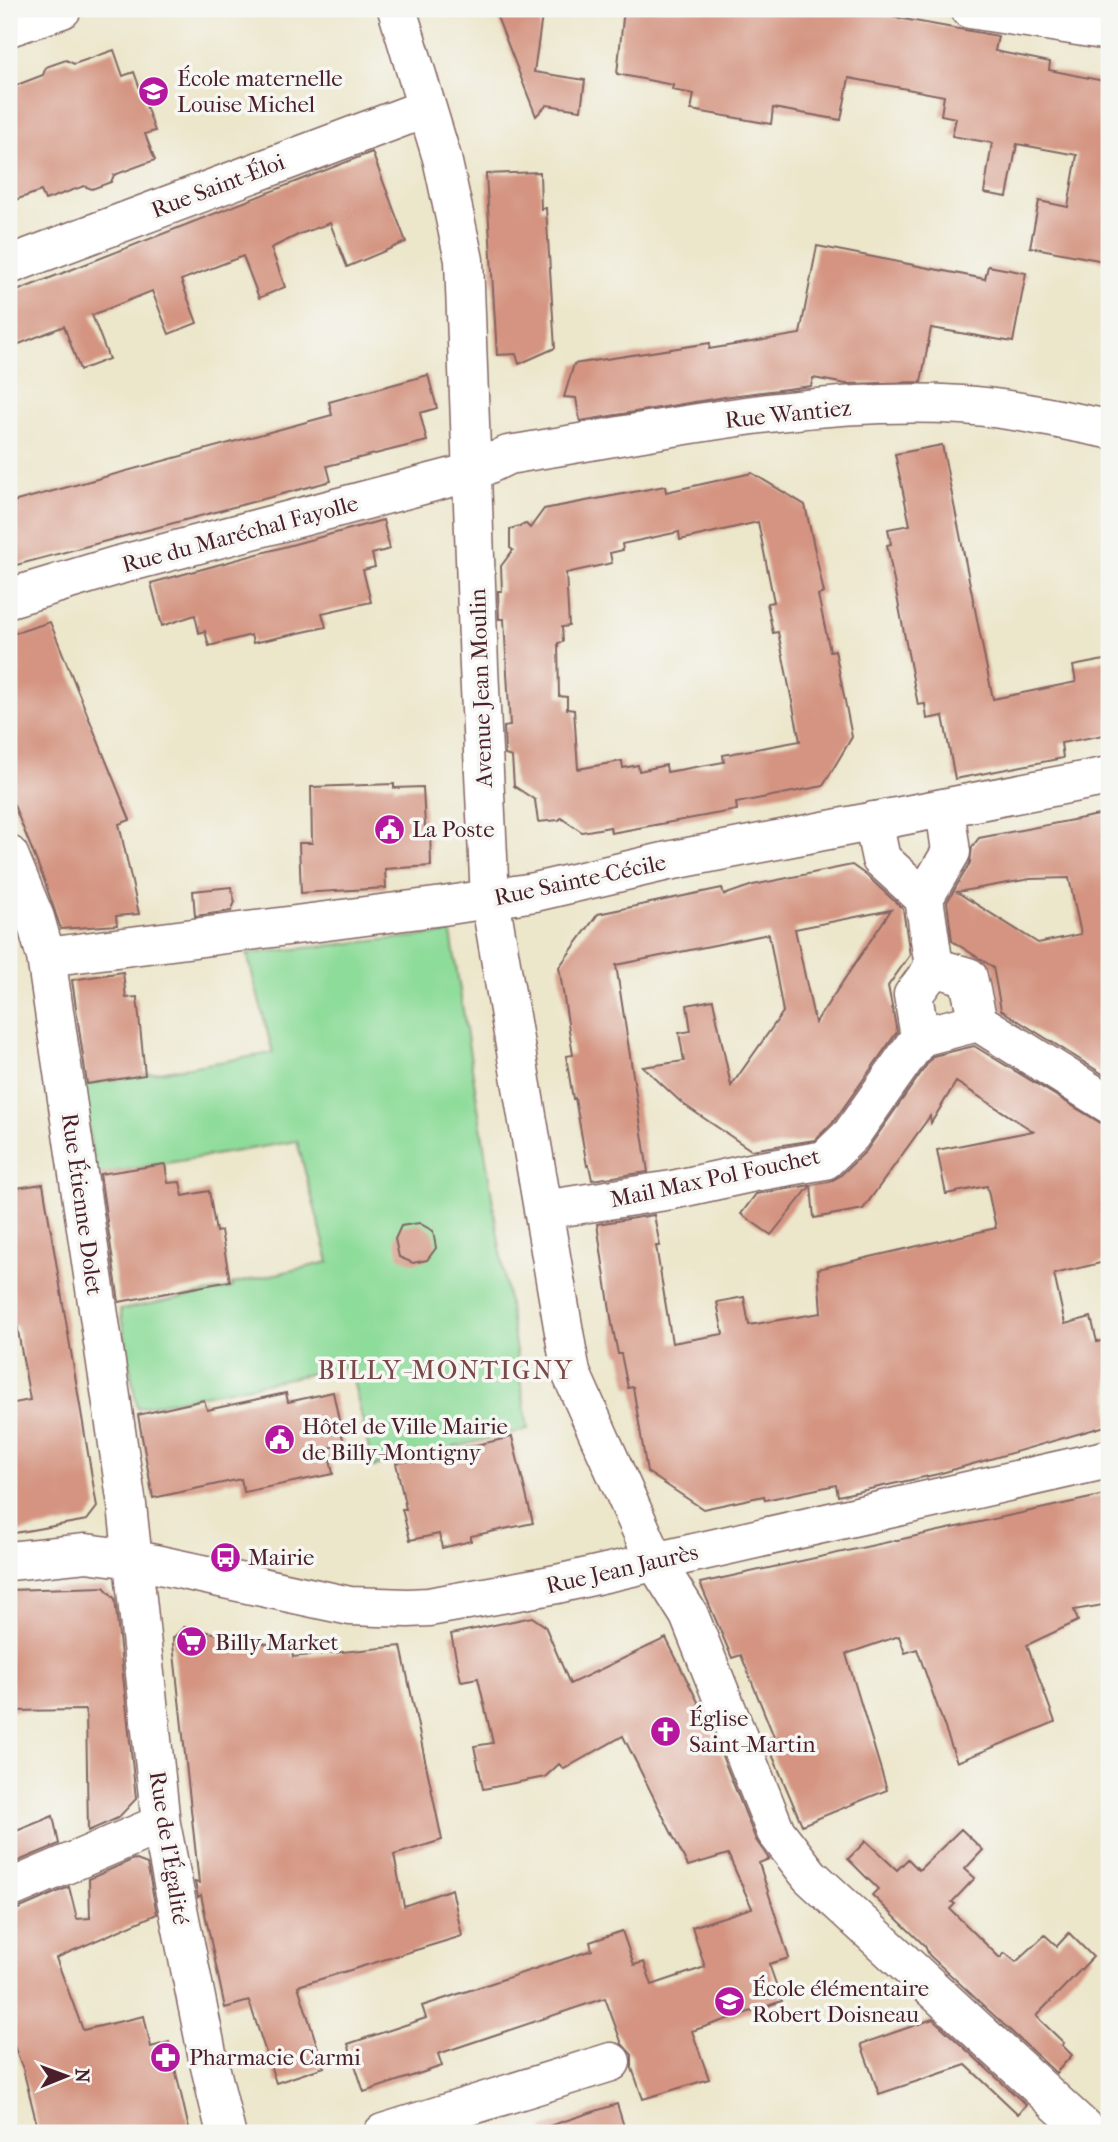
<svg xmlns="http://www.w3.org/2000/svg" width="1118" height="2142" viewBox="0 0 1118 2142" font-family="'IM FELL French Canon',serif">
  <rect width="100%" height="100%" fill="#f6f6f2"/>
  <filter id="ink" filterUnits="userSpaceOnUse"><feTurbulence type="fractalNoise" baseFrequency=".0143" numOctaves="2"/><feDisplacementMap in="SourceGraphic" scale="14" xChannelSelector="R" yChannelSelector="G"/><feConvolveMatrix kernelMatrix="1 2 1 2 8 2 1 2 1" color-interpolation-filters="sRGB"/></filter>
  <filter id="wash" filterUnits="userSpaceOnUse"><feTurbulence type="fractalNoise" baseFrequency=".00686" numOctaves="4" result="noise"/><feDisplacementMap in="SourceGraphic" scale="28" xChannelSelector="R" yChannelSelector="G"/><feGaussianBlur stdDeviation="1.57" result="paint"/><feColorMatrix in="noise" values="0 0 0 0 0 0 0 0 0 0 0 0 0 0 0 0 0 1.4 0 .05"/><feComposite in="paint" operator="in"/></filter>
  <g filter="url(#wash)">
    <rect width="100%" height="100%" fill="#ece6ca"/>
    <path fill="#8edc9a" stroke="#6c7e62" stroke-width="2" d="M451,933L528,1429L373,1467L350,1366L137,1408L120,1310L232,1288V1284L329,1262L297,1141L96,1175L81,1085L273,1053L247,954Z"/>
    <g id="blocks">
      <path fill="#d49481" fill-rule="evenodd" d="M494,9H543L534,72L585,80L581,110L547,105L536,116Z
        M624,9H848L998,36L995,51L1050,62L1049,70L1109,82V262L1030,247L1039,201L1068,207L1077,155L1017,144L1007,197L984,193L992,143L952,136L956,118L941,115L944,96L849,78L841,120L773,108L771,124L691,110L694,94L672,90L673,85L617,74Z
        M114,50L123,76L134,72L155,131L145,134L155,160L114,175L111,182L92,189L84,186L45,200L41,191L9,202V88L43,75L46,67L66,60L74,64Z
        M372,152L406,242L347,267L330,223L300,234L271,248L285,287L259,298L243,256L181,280L197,323L169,334L152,291L92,315L109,359L80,370L64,326L9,348V294Z
        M540,172L541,209L546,208L555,348L519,364L516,354L497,355L486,174Z
        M817,246L985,279L988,266L1026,273L1013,342L931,328L921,382L846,384L813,378L811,386L731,396L580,421L576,398L564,397L574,364L710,343L709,349L800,334Z
        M428,375L437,408L420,413L427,441L327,466L331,481L9,567V503L332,415L329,402Z
        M942,445L993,699L1076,682L1073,666L1109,659V734L1061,743L1063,758L955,779L943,716L927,719L925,704L918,705L887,545L891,544L888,529L910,525L895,454Z
        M752,473L805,505L824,593L818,595L830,651L835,650L852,737L823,786L736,803L737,810L611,833L610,827L582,832L561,818L559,820L538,822L535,800L514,786L512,757L505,755L504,727L510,726L504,619H499L498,591H502L501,566L513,550L510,548V529L526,524L530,528L544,509L665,486L666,492ZM758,522L774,602L767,603L773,633L778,632L800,741L723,755L724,762L667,772L666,765L639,771L638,765L623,768L622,761L578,769L574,710L567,709V697L559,696L558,643L563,642L562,627L569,626L566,573L612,563L610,553L623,550L622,544L679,532L680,540Z
        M383,520L390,549L372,554L375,567L363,570L371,602L322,613L326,627L253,643L251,635L209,646L205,631L199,633L195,615L162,626L151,583Z
        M50,622L130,820L119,824L139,914L116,916L117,925L61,929L43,877L9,793V635Z
        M394,784V788L423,787L425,827H430L431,866L385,869L386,888L301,893L299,843H312L311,787Z
        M1109,813V1078L1001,1010L993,967L952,941L947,902L970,863L972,847L979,838ZM1069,878L1081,934L1038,943L957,892L1030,879Z
        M852,865L866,875L903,909L910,955L888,986L897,1032L834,1121L815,1140L751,1150L683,1104L643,1067L684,1061L679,1033L691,1031L687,1005L713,1000L731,1086L783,1012L769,934L616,965L648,1172L592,1180L589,1165L587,1166L575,1098L573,1099L566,1056L573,1055L559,967L598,914L722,888L724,895L753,885ZM891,910L815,1023L795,929Z
        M231,887L235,902L231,911L195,916L193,891Z
        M123,972L126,998L137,997L145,1075L87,1084L72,980Z
        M974,1046L1104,1125L1109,1149V1261L1054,1274L1065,1324L1091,1317L1097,1342L1109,1339V1425L938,1474L838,1496L836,1485L765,1500L764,1496L703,1509L647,1472L633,1387L628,1388L621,1354H618L612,1324L597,1224L654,1215L660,1246H656L672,1343L723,1334L717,1302L744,1297L749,1325L821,1313L818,1269L996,1228L987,1186L946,1194L937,1150L1033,1131L956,1082L931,1123L930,1116L863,1209L814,1218L811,1185L829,1182L840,1176L866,1151L933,1056Z
        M165,1164L168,1183L180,1182L183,1196L209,1191L216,1232L221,1231L230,1281L119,1302L100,1174Z
        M43,1184L97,1507L87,1520L9,1534V1404L30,1400L17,1325L9,1326V1189Z
        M811,1185L771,1235L741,1214L756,1194Z
        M419,1223L433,1231L436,1248L427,1260L413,1263L399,1257L395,1239L401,1226Z
        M333,1392L344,1444L328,1448L333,1474L244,1492L241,1479L153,1498L138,1415L204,1400L207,1410L286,1393L288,1402Z
        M512,1437L533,1523L471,1536V1541L442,1548L439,1534L410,1540L402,1509H406L396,1463Z
        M1109,1494V1604L1074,1610L1078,1621L1027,1645L1055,1722L957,1762L917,1649L905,1653L899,1636L846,1654L887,1790L802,1825L766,1740L774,1737L741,1655L732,1658L700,1583Z
        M104,1587L115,1599L136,1799L118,1818L88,1831L86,1710L9,1711V1590Z
        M532,1617L545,1626L570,1684L666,1638L710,1726L756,1840L769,1859L759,1863L789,1958L769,1964L782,2001L692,2031L709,2079L643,2099L632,2068V2055L622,2044L605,1998L438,2054L442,2066L364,2092L348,2044L426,2018L422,2006L592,1950L590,1942L622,1931L634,1965L644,1962L652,1985L705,1967L692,1927L752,1908L728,1854L688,1866L623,1736L564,1769L559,1764L545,1777L483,1789L474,1746L493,1743L478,1678L461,1681L451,1634Z
        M184,1627L292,1649L293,1657L401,1646L442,1840L394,1855L404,1906L452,1889L462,1936L298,1986L324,2067L276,2083L249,2001L225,2008L201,1895L198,1897L195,1882L199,1883L173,1644V1638Z
        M53,1816L59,1844L9,1865V1834Z
        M961,1829L983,1850L965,1869L975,1878L952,1902L955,1904L950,1909L1000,1958L1005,1953L1016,1962L1045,1935L1057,1946L1069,1933L1093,1957L1036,2016L1064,2043L1062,2045L1072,2055L1056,2073L929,1955L925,1946L872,1895L878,1889L848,1859L866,1841L897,1870L908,1859L919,1870Z
        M134,1859L147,1864L157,1914L56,1958L83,2030L144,2016L151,2047L169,2042L190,2133H39L23,2069L9,2033V1910L18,1909L69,1887L77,1919L90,1918L89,1879Z
        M933,2019L1026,2105L1018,2114L966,2065L879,2094L861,2044Z
        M617,2104L626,2133H544L543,2128Z"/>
    </g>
  </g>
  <g filter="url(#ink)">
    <use href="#blocks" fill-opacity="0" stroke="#836563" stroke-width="2"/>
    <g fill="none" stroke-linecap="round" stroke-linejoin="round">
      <defs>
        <path id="street" d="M397,9L442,158L464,260L479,667L490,899L571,1373L655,1561L689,1615L776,1832L810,1876L1089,2133
          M970,9L1109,31
          M9,27L62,9
          M9,265L427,108
          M9,598L119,565L472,472L508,455C658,431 810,396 962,405C1012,408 1061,420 1109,429
          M873,821L881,859L924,898L951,852L945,808
          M9,855L35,918L46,957L127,1505L161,1824L208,2058L226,2133
          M924,898L934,967
          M46,957L443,906L535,892L668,861L1109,776
          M978,1022L1109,1104
          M920,1037L978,1022L968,977L934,967
          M543,1210L672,1190L755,1172L825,1160L851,1135L920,1037L913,995L934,967
          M9,1889L161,1824
          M383,2133L611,2062"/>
        <path id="secondary" d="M9,1561L86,1553L132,1559L350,1606L408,1608L429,1607L557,1584L1109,1459"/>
      </defs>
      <use href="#street" stroke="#836563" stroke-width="41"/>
      <use href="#secondary" stroke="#836563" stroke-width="41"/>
      <use href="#street" stroke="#fff" stroke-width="38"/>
      <use href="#secondary" stroke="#fff" stroke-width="38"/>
    </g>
  </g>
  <defs>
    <symbol id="school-disc" viewBox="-11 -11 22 22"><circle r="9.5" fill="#b5179e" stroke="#f6f6f2"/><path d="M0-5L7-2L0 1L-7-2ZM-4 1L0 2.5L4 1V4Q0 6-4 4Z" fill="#fff"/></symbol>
    <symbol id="civic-disc" viewBox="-11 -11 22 22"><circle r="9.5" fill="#b5179e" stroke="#f6f6f2"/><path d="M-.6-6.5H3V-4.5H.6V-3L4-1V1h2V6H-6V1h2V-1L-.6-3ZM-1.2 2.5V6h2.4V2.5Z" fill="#fff"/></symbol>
    <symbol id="bus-disc" viewBox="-11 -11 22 22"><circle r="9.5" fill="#b5179e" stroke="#f6f6f2"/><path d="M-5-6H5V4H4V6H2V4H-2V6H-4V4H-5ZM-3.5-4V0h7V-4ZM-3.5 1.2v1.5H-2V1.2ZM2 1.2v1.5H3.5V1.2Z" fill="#fff"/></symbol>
    <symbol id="supermarket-disc" viewBox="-11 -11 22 22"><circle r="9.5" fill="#b5179e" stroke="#f6f6f2"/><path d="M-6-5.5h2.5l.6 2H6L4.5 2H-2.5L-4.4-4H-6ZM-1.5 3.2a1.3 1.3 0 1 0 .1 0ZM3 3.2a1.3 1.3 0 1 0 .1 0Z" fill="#fff"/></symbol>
    <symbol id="church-disc" viewBox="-11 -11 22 22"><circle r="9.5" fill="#b5179e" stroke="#f6f6f2"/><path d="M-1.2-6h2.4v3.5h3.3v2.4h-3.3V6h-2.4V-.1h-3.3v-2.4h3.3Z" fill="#fff"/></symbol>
    <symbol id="pharmacy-disc" viewBox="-11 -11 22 22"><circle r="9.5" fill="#b5179e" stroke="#f6f6f2"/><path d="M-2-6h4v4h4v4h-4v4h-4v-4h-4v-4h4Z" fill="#fff"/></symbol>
  </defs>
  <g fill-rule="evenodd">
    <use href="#school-disc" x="136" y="74" width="35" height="35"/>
    <use href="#civic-disc" x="372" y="812" width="35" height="35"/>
    <use href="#civic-disc" x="262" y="1422" width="35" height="35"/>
    <use href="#bus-disc" x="208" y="1540" width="35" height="35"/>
    <use href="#supermarket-disc" x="174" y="1624" width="35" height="35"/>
    <use href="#church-disc" x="648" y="1714" width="35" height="35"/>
    <use href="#school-disc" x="712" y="1984" width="35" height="35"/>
    <use href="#pharmacy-disc" x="148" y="2040" width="35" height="35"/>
  </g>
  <g text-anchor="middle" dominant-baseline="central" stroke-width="7" stroke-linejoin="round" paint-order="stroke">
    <g font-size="23" fill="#4a1f2b" stroke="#f6f6f2" text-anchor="start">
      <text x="177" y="78">École maternelle<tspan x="177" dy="26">Louise Michel</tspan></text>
      <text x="412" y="829">La Poste</text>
      <text x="302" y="1426">Hôtel de Ville Mairie<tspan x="302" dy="26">de Billy-Montigny</tspan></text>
      <text x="248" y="1557">Mairie</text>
      <text x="215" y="1642">Billy Market</text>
      <text x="689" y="1718">Église<tspan x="689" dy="26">Saint-Martin</tspan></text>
      <text x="752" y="1988">École élémentaire<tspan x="752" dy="26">Robert Doisneau</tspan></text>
      <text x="189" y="2057">Pharmacie Carmi</text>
    </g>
    <g font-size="23" fill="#4a1f2b" stroke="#f6f6f2">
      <text transform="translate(218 186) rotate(-21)">Rue Saint-Éloi</text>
      <text transform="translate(788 414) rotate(-6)">Rue Wantiez</text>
      <text transform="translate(240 534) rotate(-15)">Rue du Maréchal Fayolle</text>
      <text transform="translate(481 688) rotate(-92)">Avenue Jean Moulin</text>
      <text transform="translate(580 880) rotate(-12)">Rue Sainte-Cécile</text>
      <text transform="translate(715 1178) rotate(-12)">Mail Max Pol Fouchet</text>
      <text transform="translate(82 1204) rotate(82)">Rue Étienne Dolet</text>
      <text transform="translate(622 1569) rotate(-13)">Rue Jean Jaurès</text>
      <text transform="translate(169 1848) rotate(81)">Rue de l'Égalité</text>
    </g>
    <g font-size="26" letter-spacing="2" fill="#7a4849" stroke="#f6f6f2">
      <text x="446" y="1370">BILLY-MONTIGNY</text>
    </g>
  </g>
  <rect width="1118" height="2142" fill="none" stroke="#f6f6f2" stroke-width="35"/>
  <g transform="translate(66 2076) rotate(89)" stroke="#f6f6f2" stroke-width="5" paint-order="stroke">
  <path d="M0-5L12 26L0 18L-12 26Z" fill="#4a1f2b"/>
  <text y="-10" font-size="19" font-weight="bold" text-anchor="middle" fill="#4a1f2b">N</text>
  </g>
</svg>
